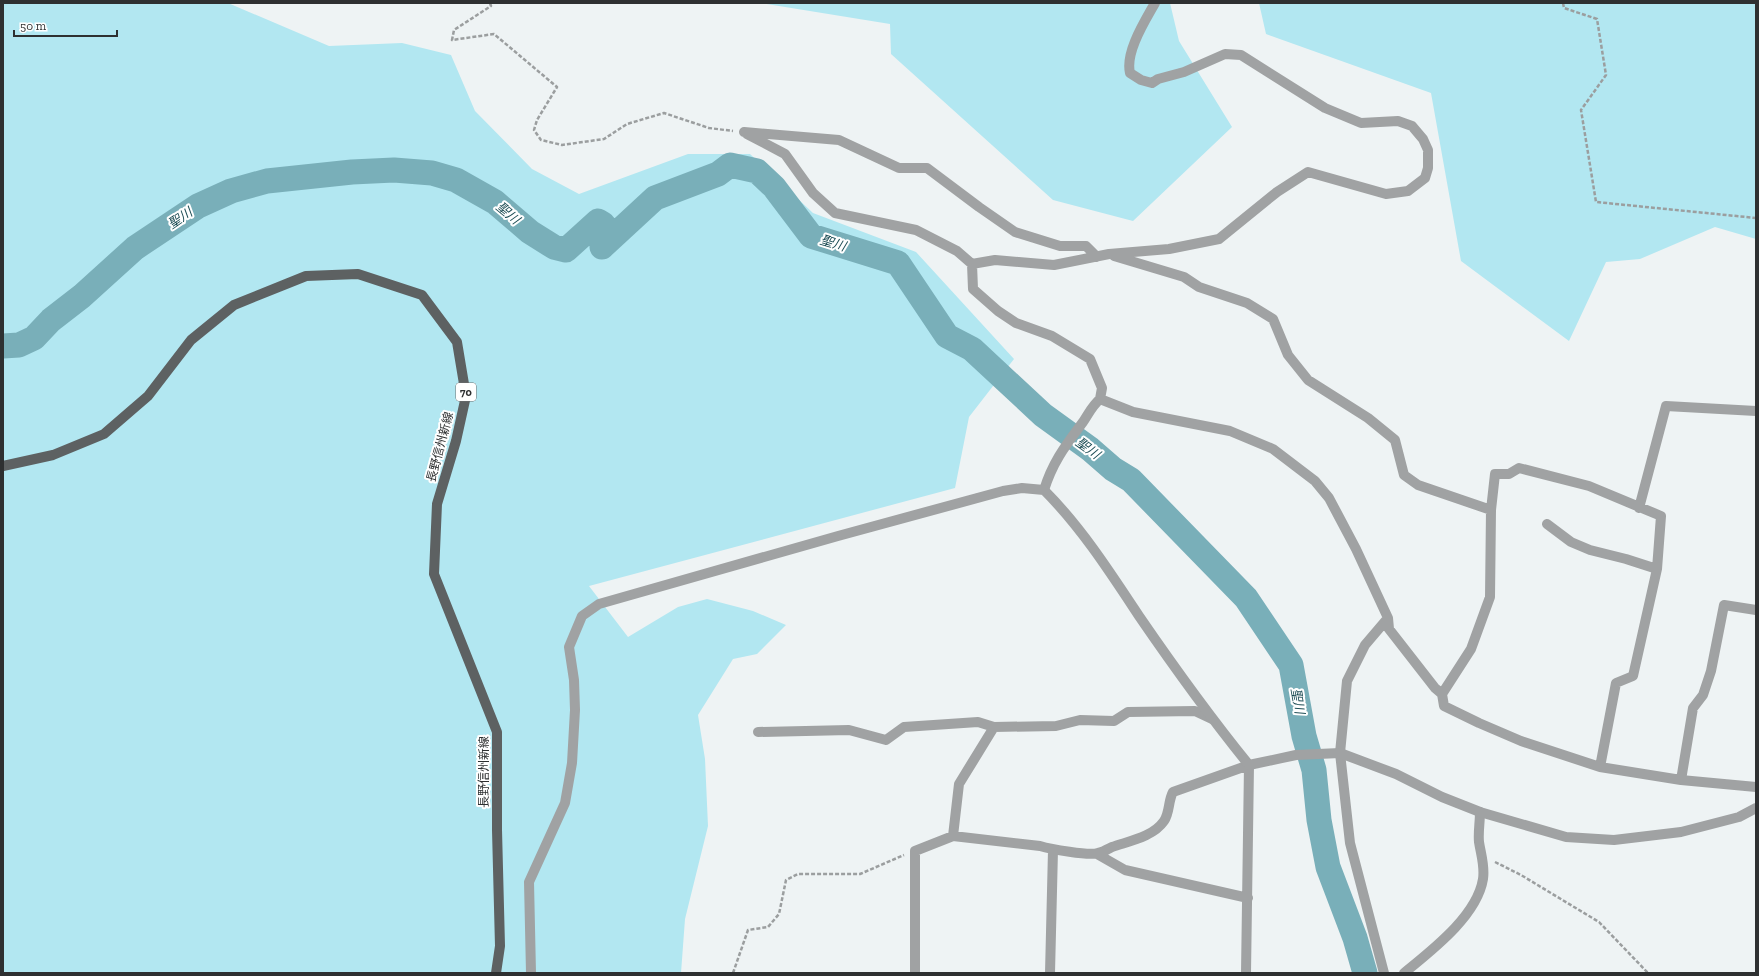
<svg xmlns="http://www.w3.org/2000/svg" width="1759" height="976" viewBox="0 0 1759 976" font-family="'Zilla Slab','Noto Sans JP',serif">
  <rect width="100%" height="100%" fill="#eef3f4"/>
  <path fill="#b2e7f1" d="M3,3H228L329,46L402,43L451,55L475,111L532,169L579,194L688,154H750L813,213L916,252L1014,359L969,417L955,488L589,586L628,637L678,607L707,599L753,611L786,625L757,654L733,659L698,715L705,759L708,826L685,919L681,973H3Z
    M761,3H1170L1179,41L1232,127L1133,221L1053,200L891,54L890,24Z
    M1259,3H1756V239L1715,227L1640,259L1606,262L1569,341L1461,261L1431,93L1266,34Z"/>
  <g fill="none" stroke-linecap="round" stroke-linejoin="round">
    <path stroke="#79afb9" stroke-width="25" d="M3,346L19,345L34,338L51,320L82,296L135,248L198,206L231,191L267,181L352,172L394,170L432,173L456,180L495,202L530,232L554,247L566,250L598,221L603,224L602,247L655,198L718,174L730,165L757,171L774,187L811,236L898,263L947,336L972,349L1043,415L1090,449L1113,469L1131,480L1246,598L1291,665L1304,736L1314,770L1319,820L1328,867L1355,938L1365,973"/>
    <path stroke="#9b9e9f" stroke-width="2.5" stroke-dasharray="4 2" stroke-linecap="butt" d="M490,3L491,6L454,30L452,40L494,34L557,87L537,120L534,130L541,140L562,145L604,139L627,124L664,113L709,128L733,131
      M1563,3L1564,8L1597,19L1606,75L1581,110L1596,202L1756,218
      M1495,862L1521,875L1599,922L1648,973
      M733,973L748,930L768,927L779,914L786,880L798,874H860L904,855"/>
    <path stroke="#a0a2a3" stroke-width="10" d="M744,132L839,140L899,168H927L979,207L1015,232L1060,246H1086L1097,257
      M747,134L785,154L813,193L835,213L916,230L957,251L972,264
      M1114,256L1184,277L1199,287L1247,303L1273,319L1288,355L1308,380L1368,418L1395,440L1404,475L1418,485L1491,510
      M1100,399L1133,412L1230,431L1273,449L1315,481L1329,498L1356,549L1388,618
      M1044,490C1053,461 1066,445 1083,422C1089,413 1092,406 1100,399L1102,388L1090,359L1052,336L1016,323L998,311L973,289L972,264L995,260L1054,265L1109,254L1169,249L1219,239L1277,192L1308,172L1386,194L1408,191L1425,178L1428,168V150L1423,139L1412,126L1398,121L1361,123L1325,108L1241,55L1225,54L1184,72L1158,79L1152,83L1141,80L1130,73C1125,52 1145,21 1155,3
      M1639,508L1666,406L1756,411
      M1547,524L1571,542L1590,550L1626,559L1657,569
      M758,732L849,730L886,740L904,727L978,722L994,727L1056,726L1080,720L1114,721L1128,712L1195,711L1212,719
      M1600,767L1616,683L1633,676L1657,569L1661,516L1589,486L1519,468L1509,474H1495L1491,510L1490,597L1471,649L1442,694L1444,706L1479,723L1521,741L1600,767L1681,780L1756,787
      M1681,780L1693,708L1703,695L1711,671L1724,605L1756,610
      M953,836L959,784L994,727
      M1097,854L1125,870L1248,898
      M915,973V851L953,836L1040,846C1050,849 1089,856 1098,853C1103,852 1108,849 1112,847C1129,841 1153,837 1164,821C1170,812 1168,801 1173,792L1249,765L1246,973
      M1050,973L1053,850
      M1384,973L1350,843L1340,753L1347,681L1365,645L1388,618L1389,629L1435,688L1442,694
      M1404,973C1432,950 1477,916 1483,879C1485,866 1481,855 1479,842C1478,833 1480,822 1480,812"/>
    <path stroke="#a0a2a3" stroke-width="10" d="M531,973L529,882L565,803L572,763L575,710L574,680L569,647L582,616L599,604L838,536L1003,491L1022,488L1044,490C1081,527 1110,572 1139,616C1174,667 1210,717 1249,765L1296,755L1340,753L1396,774L1442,797L1480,812L1566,837L1614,840L1681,832L1739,817L1756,808"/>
    <path stroke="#5d6162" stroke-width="10" d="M3,466L53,455L104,434L148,396L191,340L234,305L306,276L358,274L422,295L457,342L466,396L456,441L437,504L434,574L497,732V830L500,946L496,973"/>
  </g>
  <g text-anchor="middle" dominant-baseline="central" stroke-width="4" stroke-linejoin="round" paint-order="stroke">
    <rect fill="#fff" stroke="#6d6e6f" stroke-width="1" x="456" y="383" width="20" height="18" rx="3"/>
    <g font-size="11" font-weight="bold" fill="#2e3031">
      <text x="466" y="392">70</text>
    </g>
    <g font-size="12" fill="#2e3031" stroke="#fff">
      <text transform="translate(440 447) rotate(-75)">長野信州新線</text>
      <text transform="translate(484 772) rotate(-90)">長野信州新線</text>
    </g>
    <g font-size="13" font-style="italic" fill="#1c4c54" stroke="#fff">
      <text transform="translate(508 213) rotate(40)">聖川</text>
      <text transform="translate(180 218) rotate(-34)">聖川</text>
      <text transform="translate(833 243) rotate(17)">聖川</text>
      <text transform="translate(1088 448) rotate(36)">聖川</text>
      <text transform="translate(1298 701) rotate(80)">聖川</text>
    </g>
  </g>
  <rect width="1759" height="976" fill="none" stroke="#2e3031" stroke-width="8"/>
  <path d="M14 30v6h103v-6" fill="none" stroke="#2e3031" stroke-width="2"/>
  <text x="20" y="30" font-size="12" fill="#2e3031" stroke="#ffffff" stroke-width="3" paint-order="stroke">50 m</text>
</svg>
